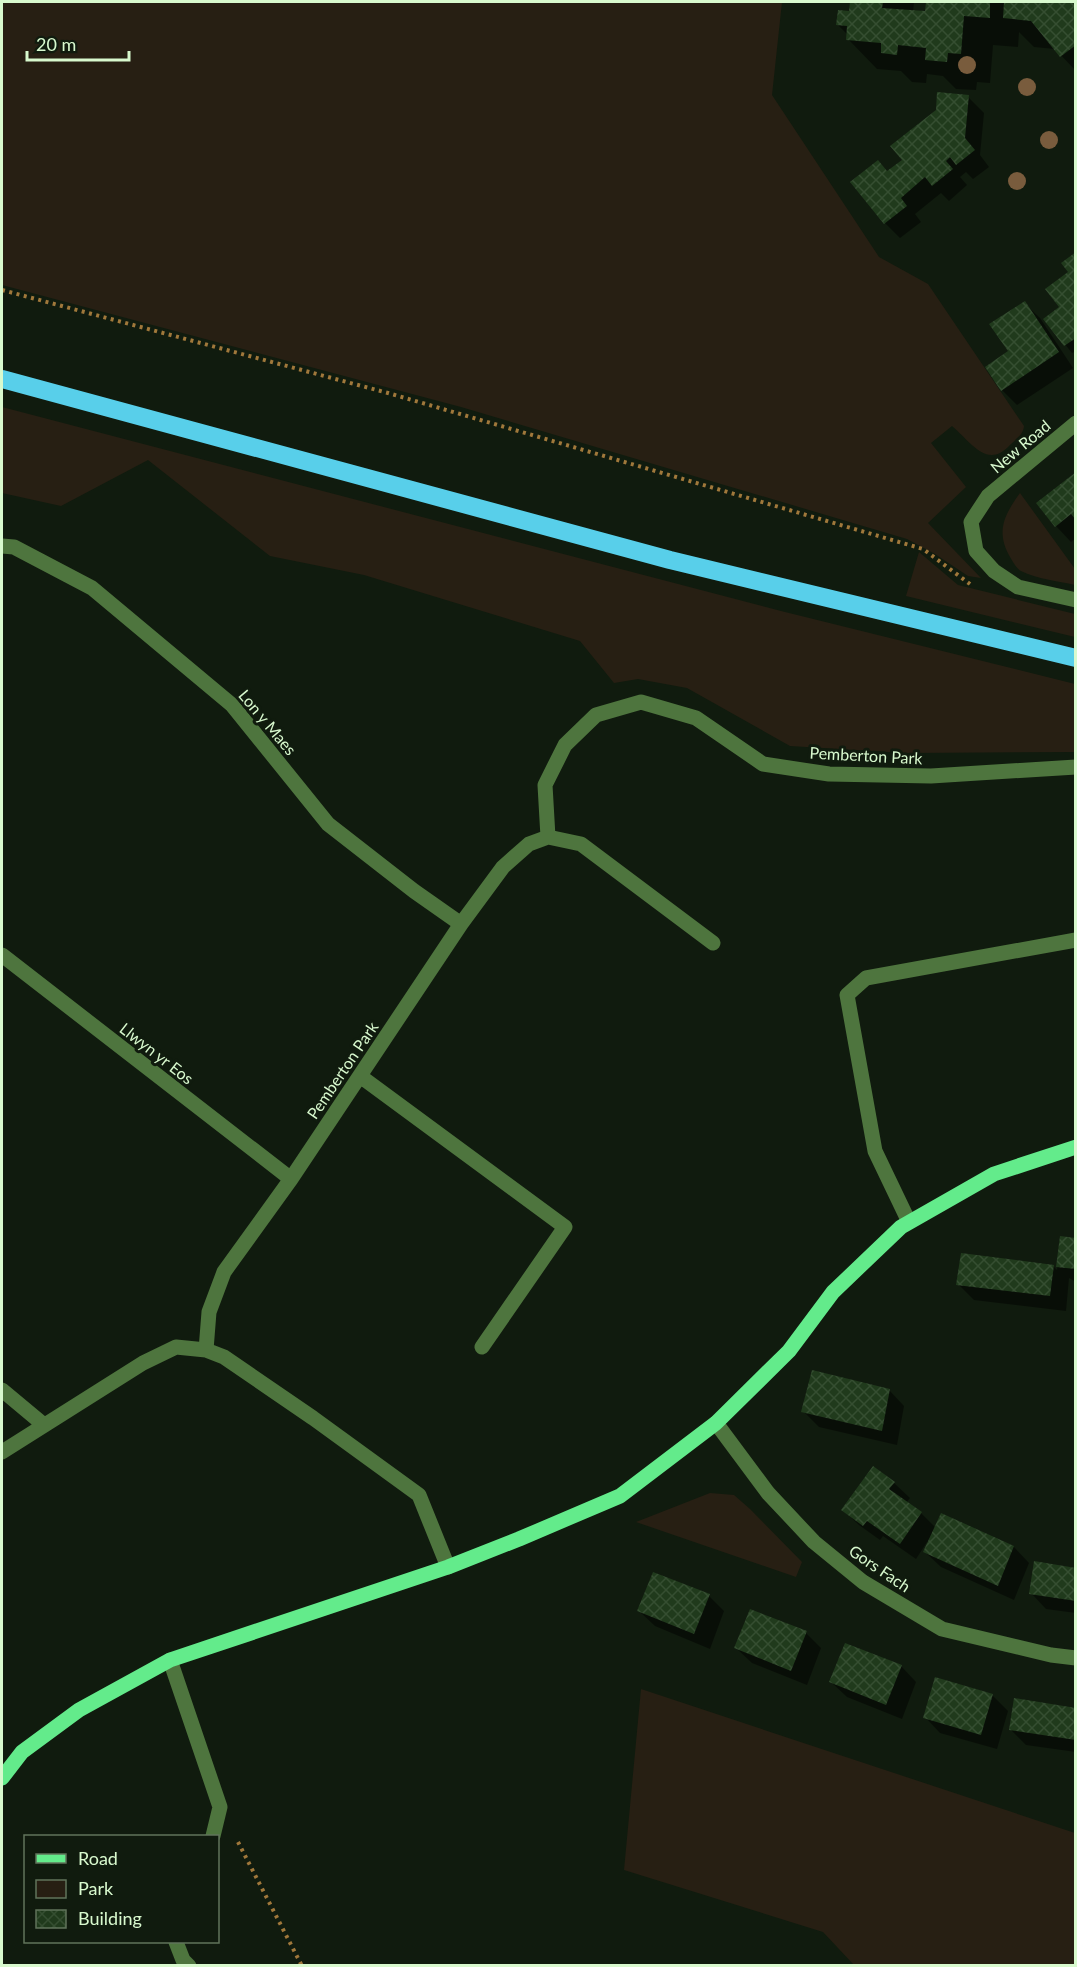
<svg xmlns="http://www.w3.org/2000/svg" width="1077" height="1967" viewBox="0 0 1077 1967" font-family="Lato,sans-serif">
  <defs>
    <pattern id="building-cross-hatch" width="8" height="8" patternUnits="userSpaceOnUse" patternTransform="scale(1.5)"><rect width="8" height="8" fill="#203a1c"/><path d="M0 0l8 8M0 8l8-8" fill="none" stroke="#354e31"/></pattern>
  </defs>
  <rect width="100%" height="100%" fill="#101b0e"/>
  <path fill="#271f13" d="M2,2H782L772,95L879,257L928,284L1024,426C1023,435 1016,439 1010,445C987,470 971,442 952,426L931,443L966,487L928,523L981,578L968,576L935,554L907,539L461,407L2,285Z
    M2,407L781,611L1075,684V752L904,753L790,746L687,688L638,679L614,683L580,641L364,575L270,556L148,460L61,506L2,493Z
    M1020,493L1075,569V585C1058,581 1037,579 1021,571C1016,568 1013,562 1010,557C995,531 1005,514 1020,493Z
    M919,552L958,585L1075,614V637L906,596Z
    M710,1493L734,1495L750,1509L802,1562L796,1577L636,1522Z
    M641,1689L1075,1833V1965H854L823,1932L624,1870Z"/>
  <path fill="#0007" d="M851,2H914L913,12H926L927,2H921H1076V71L1055,49L1034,47L1019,32L1018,47L993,45L990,83L977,82L976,90L956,89L943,76L927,74L926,83L912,82L901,71L877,69L848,39V35L838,25L851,13Z
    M968,97L984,113L980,155L989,167L973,179L966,172L960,177L967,185L949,201L941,193L915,214L921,222L900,238L885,223L888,172L904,160Z
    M1075,253L1076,351L1072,353L1045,319L1061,308Z
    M1024,303L1040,318L1073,368L1017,405L1002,390L1010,352Z
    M1076,473V538L1071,542L1056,526Z
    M1061,1238L1076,1240V1282L1069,1278L1066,1311L974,1300L958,1284L1053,1266L1057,1270Z
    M889,1390L904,1406L897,1445L819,1427L803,1411Z
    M894,1483L910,1498L906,1503L921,1513L936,1528L941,1515L1014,1547L1029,1563L1014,1600L941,1567L925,1552L929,1543L927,1542L916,1559L883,1536L880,1540L859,1525L843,1510Z
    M1076,1570V1613L1046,1609L1031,1593Z
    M709,1596L724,1611L710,1649L655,1626L639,1611Z
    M806,1633L821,1648L807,1685L752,1663L736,1648Z
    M901,1666L916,1682L902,1719L847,1697L831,1682Z
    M992,1695L1008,1711L997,1749L940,1733L925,1717Z
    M1076,1710V1752L1026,1745L1010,1729Z"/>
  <path fill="url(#building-cross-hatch)" d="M850,2H883L882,8L925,11L926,2H990V18L964,16L961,54L948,53L947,62L925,60L926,48L898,45L897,55L881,53V43L846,40L847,26L836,25L838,10L849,11Z
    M1004,2H1076V45L1060,57L1031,21L1003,18Z
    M937,92L969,95L965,138L975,150L956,165L950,157L946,161L953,169L932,186L925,177L901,198L907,206L884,224L850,182L878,160L887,171L902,160L890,146L936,110Z
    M1076,252V338L1064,346L1043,319L1059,307L1045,289L1068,272L1061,263Z
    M1025,301L1059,352L1001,391L985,367L1008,351L989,324Z
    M1076,472V520L1071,514L1055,527L1036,503Z
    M1060,1236L1076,1238V1269L1056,1267Z
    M961,1253L1054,1265L1050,1296L956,1285Z
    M812,1370L890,1389L882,1431L801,1412Z
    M873,1466L895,1482L889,1489L922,1512L900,1544L867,1521L863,1526L841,1510Z
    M941,1513L1014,1546L998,1586L923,1552Z
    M1034,1561L1076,1568V1601L1029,1594Z
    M653,1572L710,1594L694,1634L637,1611Z
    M750,1609L807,1631L791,1671L734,1648Z
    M845,1643L902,1665L886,1705L829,1682Z
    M935,1677L993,1694L981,1735L923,1718Z
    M1014,1698L1076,1708V1740L1009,1730Z"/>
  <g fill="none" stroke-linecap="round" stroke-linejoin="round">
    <path stroke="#a0783b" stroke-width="4" stroke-dasharray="3 4.5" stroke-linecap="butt" d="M2,290L388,393L923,549L970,584
      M238,1842L302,1966"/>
    <path stroke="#4e753e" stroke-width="15" d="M1076,423L988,496L971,522L976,551L994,571L1018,587L1076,600
      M2,546L14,547L92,588L232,705L328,824L414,891L461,924
      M548,837L545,785L565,745L596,715L641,702L696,718L763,764L829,774L931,776L1076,767
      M2,955L291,1179
      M360,1076L565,1227L482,1347
      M909,1222L875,1151L847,995L866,978L1076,940
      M206,1350L209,1312L224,1272L291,1179L461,924L503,867L529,844L548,837L581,844L713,943
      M2,1390L44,1425
      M716,1423L768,1493L814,1542L863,1582L942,1629L1051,1655L1076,1658
      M2,1452L143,1363L176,1347L206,1350L224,1357L313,1418L419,1495L448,1567
      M170,1660L220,1807L213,1836
      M176,1942L183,1960L189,1966"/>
    <path stroke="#63eb8b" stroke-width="15" d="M2,1778L22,1752L79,1710L170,1660L448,1567L519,1539L620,1496L716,1423L789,1351L833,1292L901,1227L994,1174L1076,1147"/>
    <path stroke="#58cfea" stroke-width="18" d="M2,379L670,560L1076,658"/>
  </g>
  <g fill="#795c3d">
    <circle cx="967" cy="65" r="9"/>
    <circle cx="1027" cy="87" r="9"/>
    <circle cx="1049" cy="140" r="9"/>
    <circle cx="1017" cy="181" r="9"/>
  </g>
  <g text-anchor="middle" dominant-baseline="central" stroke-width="6" stroke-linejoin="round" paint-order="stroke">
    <g font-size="16" fill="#d8f9ce" stroke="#101b0e">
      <text transform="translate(1020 446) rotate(-40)">New Road</text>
      <text transform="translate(268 722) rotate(50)">Lon y Maes</text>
      <text transform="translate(866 755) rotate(3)">Pemberton Park</text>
      <text transform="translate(157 1053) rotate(38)">Llwyn yr Eos</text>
      <text transform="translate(342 1070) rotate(-56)">Pemberton Park</text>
      <text transform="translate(880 1568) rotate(34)">Gors Fach</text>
    </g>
  </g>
  <rect width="1077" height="1967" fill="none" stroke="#d8f9ce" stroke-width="6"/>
  <rect x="24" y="1835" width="195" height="108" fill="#101b0e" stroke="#60745b" stroke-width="1.5"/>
  <rect x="36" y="1854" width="30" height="9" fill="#63eb8b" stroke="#60745b" stroke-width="1.5"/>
  <text x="78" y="1865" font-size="18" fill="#d8f9ce">Road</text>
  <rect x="36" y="1880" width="30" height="18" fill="#271f13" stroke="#60745b" stroke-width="1.5"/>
  <text x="78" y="1895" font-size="18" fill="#d8f9ce">Park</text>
  <rect x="36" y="1910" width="30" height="18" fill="url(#building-cross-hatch)" stroke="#60745b" stroke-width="1.5"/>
  <text x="78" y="1925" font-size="18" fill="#d8f9ce">Building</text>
  <path d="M27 51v9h102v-9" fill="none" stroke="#d8f9ce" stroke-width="3"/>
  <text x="36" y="51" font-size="18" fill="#d8f9ce" stroke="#101b0e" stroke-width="4.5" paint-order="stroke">20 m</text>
</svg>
